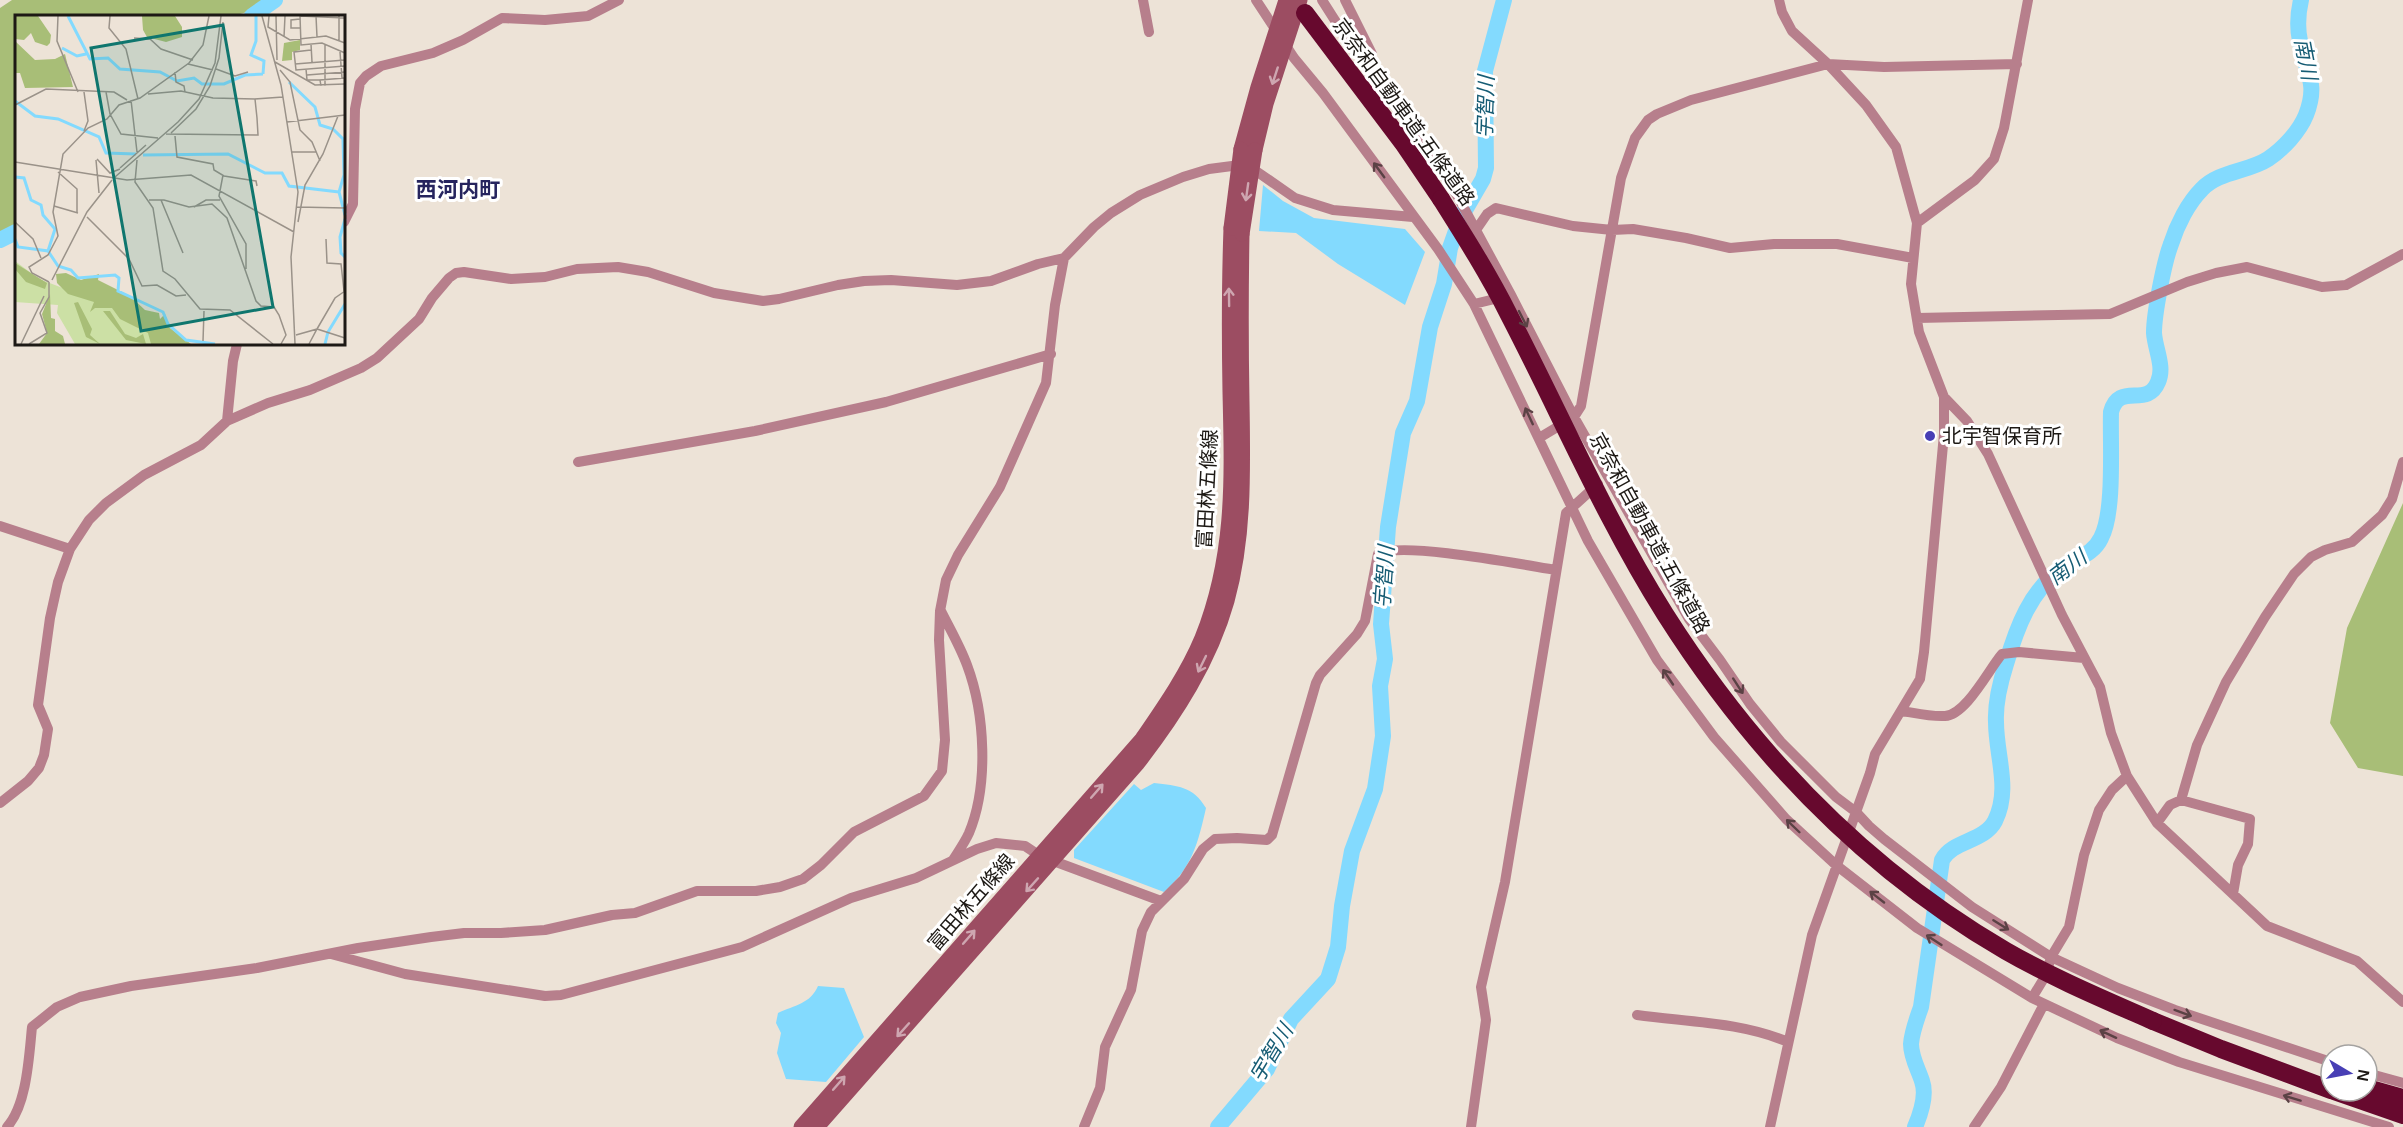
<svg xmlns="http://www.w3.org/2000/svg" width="2403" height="1127" viewBox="0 0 2403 1127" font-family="Helvetica,'Noto Sans JP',sans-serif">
  <rect width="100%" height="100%" fill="#ede3d7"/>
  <path fill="#a8be77" d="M12,0H264L247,12L233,16H16V224L0,233V8Z
    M2403,503V776L2358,768L2330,723L2347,628Z"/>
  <path fill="#83dafe" d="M1263,185L1283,201L1314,218L1405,229L1425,252L1405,305L1338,264L1296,233L1259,231Z
    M1154,783C1178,786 1193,786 1206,808C1198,843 1192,868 1164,892L1074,858V850L1134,784L1141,790Z
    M818,986L844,988L864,1037L826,1082L786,1079L777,1053L781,1033L776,1023L778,1013C795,1005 810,1004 818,986Z"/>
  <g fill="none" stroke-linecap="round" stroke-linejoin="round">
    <path stroke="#83dafe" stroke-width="16" d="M252,16L275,0
      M0,240L16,232
      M1218,1127L1267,1069L1291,1019L1328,979L1338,947L1342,906L1352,851L1375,789L1383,736L1380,686L1385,659L1381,624L1388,527L1403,433L1417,401L1430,327L1444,284L1450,248L1461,217L1483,179L1486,168L1485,71L1504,0
      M1915,1127C1921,1113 1927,1095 1922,1081C1918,1069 1911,1057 1911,1044C1912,1031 1917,1019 1921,1007L1942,860C1953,840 1984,842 1995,821C2011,789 1996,756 1996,722C1995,703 2000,683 2006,664C2017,627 2030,591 2062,568C2076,558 2093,555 2101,538C2115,512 2110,443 2111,412C2119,381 2147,409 2158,382C2165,367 2155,349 2154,333C2154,314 2164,262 2171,244C2177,225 2188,203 2202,189C2219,171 2248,172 2268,159C2283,149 2299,132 2306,115C2319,82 2305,72 2300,41C2297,27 2298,13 2301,0"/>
    <path stroke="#b77f8c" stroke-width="10" d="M1143,0L1149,32
      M1256,0L1294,58L1323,93L1438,249L1474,304L1588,541L1657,660L1714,737L1786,819L1836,865L1917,928L2032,998L2117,1038L2179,1062L2389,1127
      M1322,0L1350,44L1410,121L1458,197L1511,295L1574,417L1689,619L1720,660L1750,704L1781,742L1836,797L1856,812L1869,826L1884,839L1972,907L2051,957L2118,988L2175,1010L2331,1062
      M1345,0L1372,54L1366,65
      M344,222L353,204L355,109L360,83L366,76L381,66L433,53L463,40L502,18L545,20L588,16L619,0
      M1917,223L1975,180L1994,159L2004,128L2028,0
      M1476,230L1487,214L1496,208L1573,226L1612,230L1633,229L1686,238L1730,248L1774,244H1837L1913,258
      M1474,304L1503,297
      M1917,318L2110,314L2187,282L2216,273L2247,267L2322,287L2346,285L2403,254
      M1944,397L1967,421L1988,454L2062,615L2100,687L2111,733L2127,776L2157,823L2267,926L2357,961L2403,1002
      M227,421L233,361L237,344
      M1539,438L1574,417L1581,406L1621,178L1635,138L1648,120L1657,114L1691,100L1828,64L1884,67L2017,64
      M578,462L755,431L886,402L1051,354
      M0,526L70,549
      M941,611C950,629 960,646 967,665C985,713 989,785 969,833C965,842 958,852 953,860
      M1902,711C1915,713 1931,717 1945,716C1966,715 1989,669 2002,654L2019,652L2084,658
      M2181,800L2197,745L2226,682L2265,617L2294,574L2311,557L2325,550L2352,542L2382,515L2392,499L2403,462
      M0,803L28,781L39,768L44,755L48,729L38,705L50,618L58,582L70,549L89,520L106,503L144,475L201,445L227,421L268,403L310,390L361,368L377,358L419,319L432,298L449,278L456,273L464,272L511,279L545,277L577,269L618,267L648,272L714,293L763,301L779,299L838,285L864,281L891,280L957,285L991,281L1038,264L1064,258L1094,227L1111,213L1140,195L1183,177L1209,169L1232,166L1256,171L1295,198L1333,210L1413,217
      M2157,823L2170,805L2181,800L2250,819L2248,844L2238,865L2233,894
      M331,954L405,974L545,996L561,995L742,947L851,898L916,878L977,849L996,843L1025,846L1040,856L1161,901
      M2032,998L2046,975L2051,957L2069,927L2084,855L2099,810L2112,790L2127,776
      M1637,1015C1688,1022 1741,1022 1788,1042
      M2367,1073L2403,1083
      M7,1127C27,1105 29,1056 32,1027L57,1007L80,997L131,986L257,968L358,948L431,937L464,933H501L545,930L612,915L635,913L697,891H756L780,887L803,879L821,865L854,832L924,796L942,771L945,740L939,640L940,611L946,580L958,555L1000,487L1046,383L1055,305L1064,258
      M1084,1127L1100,1088L1105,1047L1131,990L1142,931L1151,912L1184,879L1203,849L1215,839L1237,838L1267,840L1272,835L1316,683L1320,675L1357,634L1365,621L1378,554C1402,541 1524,565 1556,570
      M1471,1127L1486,1020L1481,987L1505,882L1566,513L1598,484
      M1770,1127L1812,935L1870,773L1875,754L1920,679L1924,652L1944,434V397L1919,332L1911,284L1917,223L1896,147L1866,105L1828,64L1792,31L1782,12L1779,0
      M1974,1127L2001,1087L2044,1004"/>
    <path stroke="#9c4d62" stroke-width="15" d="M1241,149L1258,87L1286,0
      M1255,150L1266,104L1300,0
      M801,1127L1142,739C1164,707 1187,674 1202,638C1235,555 1232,479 1230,392C1229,337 1229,283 1231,228
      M817,1127L1138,763C1176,714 1210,661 1227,601C1245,536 1243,469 1242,402C1241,346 1241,290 1242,234"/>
    <path stroke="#67092e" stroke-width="18" d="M1305,13L1403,143L1441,199
      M2153,1021L2221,1049L2331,1090
      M2367,1088L2403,1098
      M2334,1091L2403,1115"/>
    <path stroke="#9c4d62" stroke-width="15" d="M1231,228L1241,149
      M1242,234L1255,150"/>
    <path stroke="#67092e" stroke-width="18" d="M1441,199C1465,237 1489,275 1509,315C1561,415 1605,519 1665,614C1752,751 1865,869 2006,951C2053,978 2103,999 2153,1021"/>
  </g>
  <defs><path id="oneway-shaft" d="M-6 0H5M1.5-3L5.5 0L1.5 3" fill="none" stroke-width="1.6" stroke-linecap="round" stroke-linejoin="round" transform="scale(1.5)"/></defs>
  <g stroke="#cea6b0">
    <use href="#oneway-shaft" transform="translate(1275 76) rotate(108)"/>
    <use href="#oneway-shaft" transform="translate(1247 192) rotate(98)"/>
    <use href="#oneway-shaft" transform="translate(1229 297) rotate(-91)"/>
    <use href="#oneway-shaft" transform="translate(1202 664) rotate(116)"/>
    <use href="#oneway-shaft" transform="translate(1097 791) rotate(-49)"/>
    <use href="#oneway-shaft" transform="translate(1032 885) rotate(132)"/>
    <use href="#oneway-shaft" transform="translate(969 937) rotate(-49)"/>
    <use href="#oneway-shaft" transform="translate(903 1030) rotate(132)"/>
    <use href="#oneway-shaft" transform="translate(839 1083) rotate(-49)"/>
  </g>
  <g stroke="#5b4245">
    <use href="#oneway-shaft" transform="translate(1379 170) rotate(-126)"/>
    <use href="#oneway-shaft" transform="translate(1523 319) rotate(63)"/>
    <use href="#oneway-shaft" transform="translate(1529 416) rotate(-115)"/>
    <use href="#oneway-shaft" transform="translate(1668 677) rotate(-124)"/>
    <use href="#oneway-shaft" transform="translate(1738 686) rotate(57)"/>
    <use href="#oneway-shaft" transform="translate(1793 826) rotate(-136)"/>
    <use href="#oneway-shaft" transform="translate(1877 897) rotate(-142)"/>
    <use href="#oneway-shaft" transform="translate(2001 925) rotate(32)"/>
    <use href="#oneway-shaft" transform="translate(1934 940) rotate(-147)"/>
    <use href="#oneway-shaft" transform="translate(2183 1013) rotate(20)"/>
    <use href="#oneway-shaft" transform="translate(2108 1034) rotate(-155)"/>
    <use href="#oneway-shaft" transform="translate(2292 1098) rotate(-163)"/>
  </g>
  <circle fill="#483fb5" stroke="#fff" stroke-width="2" cx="1930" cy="436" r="6"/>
  <g text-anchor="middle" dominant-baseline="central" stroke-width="6" stroke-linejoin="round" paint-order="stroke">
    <g font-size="20" fill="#1d1915" stroke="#fff">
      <text transform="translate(1404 112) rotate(54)">京奈和自動車道;五條道路</text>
      <text transform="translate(1207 489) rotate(-87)">富田林五條線</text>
      <text transform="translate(1650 533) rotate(61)">京奈和自動車道;五條道路</text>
      <text transform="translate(971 902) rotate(-49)">富田林五條線</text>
    </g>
    <g font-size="20" fill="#1d1915" stroke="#fff" text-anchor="start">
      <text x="1942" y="436">北宇智保育所</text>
    </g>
    <g font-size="21" font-style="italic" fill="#165c74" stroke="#fff">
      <text transform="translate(2306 59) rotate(79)">南川</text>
      <text transform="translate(1485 107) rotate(-88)">宇智川</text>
      <text transform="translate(2067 567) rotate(-37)">南川</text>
      <text transform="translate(1384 577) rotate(-86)">宇智川</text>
      <text transform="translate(1271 1053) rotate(-59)">宇智川</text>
    </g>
    <g font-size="21" font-weight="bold" fill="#26245e" stroke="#fff">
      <text x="458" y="189">西河内町</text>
    </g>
  </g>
  <g transform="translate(15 15)">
    <rect width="330" height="330" fill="#ede3d7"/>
    <path d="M0,246L24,264L98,292L133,317L141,329H60L42,298L43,290L0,287Z" fill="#cce0a5"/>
    <path d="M0,1H23L36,20L35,28L32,31L20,27L16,18L9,25L0,24ZM127,1H160L167,12V22L151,27L132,22L128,15ZM285,25V35L277,37V45L267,46L269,28ZM0,26L20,45L40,44L50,39L58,72L10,73L5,58H0ZM0,248L32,268L30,274L11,267L0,254ZM51,258L66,265L84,259L83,265L115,281L130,295L144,298L145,304L150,299L155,313L176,329H136L133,318L105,304L97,293H80L75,297L79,287L53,279L42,268L41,259ZM35,279L36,303L40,304V316L48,321L50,329H24L32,318L27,299ZM63,287L77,314L75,320L85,329L71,322L59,288ZM88,296H95L110,319L121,323L128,319L131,329L111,325Z" fill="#a8be77"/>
    <path fill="none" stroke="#83dafe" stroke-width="3" d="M53,1L75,44L93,43L105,54L145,57L162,66L179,63L187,69H209L230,60L248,59M241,1V26L236,40L249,46L248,59M47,33L62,41L71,39M274,67L300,92L305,110L318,114L328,124L329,160L324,177L330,200M0,86L20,101L43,104L84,122L91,138L121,139M128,140L213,139L250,158H267L274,171L324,177M0,162L9,163L16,185L26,190L28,200L40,214L33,236M330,204L325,222L326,238L330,242M0,224L3,232L33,236L43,251L56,255L63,263L100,260L104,263L103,276L148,297L153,309L171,325L200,329M310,329L313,317L330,289"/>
    <path fill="none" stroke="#9a9289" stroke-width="1.5" d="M43,1L42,26L63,77M95,1L94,13L111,34L123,84M247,1L266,70L283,177L276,242L280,329M254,1L253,12L275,25L311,21L330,28M261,1L262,45M285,1L286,30L307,28L330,38M285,1L330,3M301,1L302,22M324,1V27M285,4L276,5V13H286M269,22L270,1M119,23L135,24L146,34L178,45M296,29L297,47M310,30V71M296,35L279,37L281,55L330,51M325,37L327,63M260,47L300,70L330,69M173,49L198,55M280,49L330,45M201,54L220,61L233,57M291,54L292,65H305M265,55L275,67L285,115L297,127L305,146M160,57L161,67L169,71L170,77M292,60L330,57M306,71L305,65L330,63M91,77L95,99L106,119L143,123M133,79L166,76L198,83L240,84M116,85L122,137M0,90L31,74L99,77L112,85M242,103L240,84L268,82M272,107L330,100M69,116L73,106L69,77M156,118L181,94L195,71L204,43L208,7M151,119L243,120L242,103M160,121L162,142L198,149L199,155L209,161L241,166L242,171M277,137H301M82,144L95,158L105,154M81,145L84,178M122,145L120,167L138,193L148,256L160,264L185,294L215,295L258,329M0,147L112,165L176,160L279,217M105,153L131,130M43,157L62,174V198M208,160L204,181L231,229V254M100,162L163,107L184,84L200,48L206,1M134,185H149L174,192L197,189L212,203L241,286L246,291L259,292L264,300L271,320L266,329M146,185L168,238M39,191L63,198M179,192L191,185H205M282,192L330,193M72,202L114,244L127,271L142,270L161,281L171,280M0,207L18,224L26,243M283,207L290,170L308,139L323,101M311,224L312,248L326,249L329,276M37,265L72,197L97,165M34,267L17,258L14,252L33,240L43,221L38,197L48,139L73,113L92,104L104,90L125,83L174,48L188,30L194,1M281,320L302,314L320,283L330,276M188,326L189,296M6,329L29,281M14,329L32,318L25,298L34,282V267M294,329L302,314L330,323"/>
    <path fill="#0f766e" fill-opacity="0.15" stroke="#0f766e" stroke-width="3" d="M208,10L258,292L126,316L76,33Z"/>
    <rect width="330" height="330" fill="none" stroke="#1d1915" stroke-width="3"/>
  </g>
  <g transform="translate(2349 1073) rotate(100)"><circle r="28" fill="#ffffff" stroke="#a5a3a1" stroke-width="1.5"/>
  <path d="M0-4.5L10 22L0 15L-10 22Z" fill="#483fb5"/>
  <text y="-9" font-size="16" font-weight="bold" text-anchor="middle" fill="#1d1915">N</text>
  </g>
</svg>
